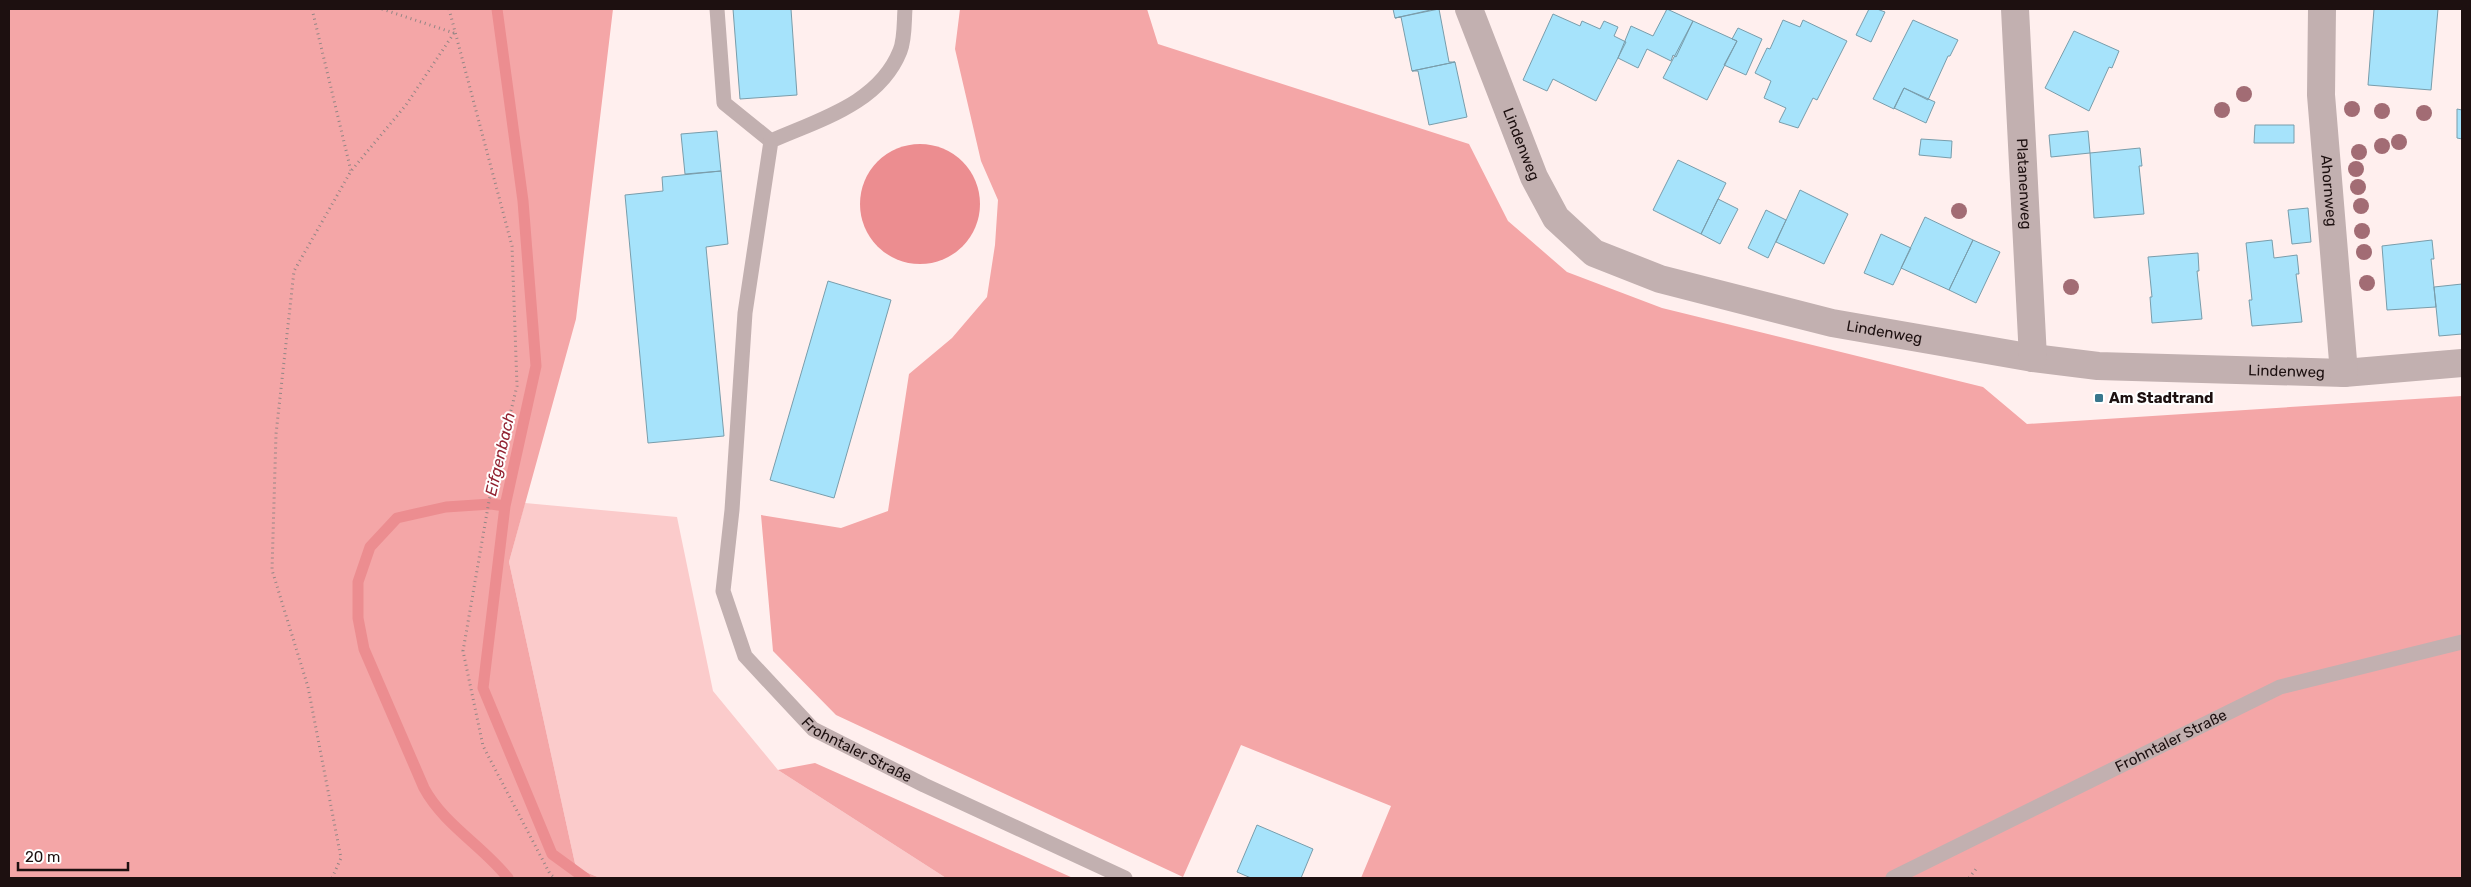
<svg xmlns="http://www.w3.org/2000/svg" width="2471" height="887" viewBox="0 0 2471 887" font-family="Rubik,sans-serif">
  <rect width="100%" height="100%" fill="#ffefee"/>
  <path fill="#fbcbcb" d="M525,503L677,517L713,691L778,770L946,878H600L576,868L509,562Z"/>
  <path fill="#f4a6a7" d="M9,9H613L576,319L509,562L576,868L600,878H9Z
    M960,9H1147L1158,44L1469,144L1508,221L1567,272L1662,308L1983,387L2027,424L2462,396V878H1361L1391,806L1241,745L1183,877L836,715L773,651L761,515L841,528L888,511L909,374L952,338L987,297L995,245L998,200L981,161L955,49Z
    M815,763L1073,878H946L778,770Z"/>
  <path fill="#ec8d90" d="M860 204a60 60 0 1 1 120 0a60 60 0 1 1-120 0Z"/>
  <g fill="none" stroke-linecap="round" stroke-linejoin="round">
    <path stroke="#ec8d90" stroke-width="11" d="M497,9L523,201L536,366L505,506L483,688L552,854L585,878
      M505,506L491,504L446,507L397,518L370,547L358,582V618L364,649L424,788C444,825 483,846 508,878"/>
  </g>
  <path fill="#a6e3fb" stroke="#799dab" d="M733,9H791L797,95L740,99Z
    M1393,9H1435L1395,18Z
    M1439,9L1449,62H1455L1412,71L1401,17L1395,18Z
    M1667,9L1693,21L1676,57L1673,55L1671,61L1647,49L1638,68L1618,58L1631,26L1653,36Z
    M1869,9H1877L1885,12L1871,42L1856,35Z
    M2374,9H2438L2431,90L2368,85Z
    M1553,14L1580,26L1582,21L1600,29L1604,21L1618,27L1614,36L1626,42L1596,101L1553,79L1547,91L1523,80Z
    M1783,20L1800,27L1803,20L1847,41L1817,100L1813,98L1798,128L1779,122L1786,108L1764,98L1771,81L1755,73L1767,48L1770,49Z
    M1913,20L1958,40L1950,56H1948L1928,100L1904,88L1894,109L1873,99Z
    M1693,21L1737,41L1707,100L1663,78Z
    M1738,28L1762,39L1746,75L1724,65L1737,41L1732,39Z
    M2074,31L2119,51L2112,68L2109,67L2089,111L2045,88Z
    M1455,62L1467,117L1429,125L1418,71H1412Z
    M1904,88L1935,102L1926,123L1894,108Z
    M2457,109L2462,110V139L2457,138Z
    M2255,125H2294V143H2254Z
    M717,131L721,171L685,174L681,134Z
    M2088,131L2090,153L2051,157L2049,135Z
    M1921,139L1952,141L1951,158L1919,155Z
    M2140,148L2142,166H2139L2144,214L2094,218L2090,153Z
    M1678,160L1726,183L1701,234L1653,210Z
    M721,171L728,244L706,247L724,436L648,443L625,195L663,191L662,177Z
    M1800,190L1848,214L1824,264L1776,242Z
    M1718,199L1738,209L1720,244L1701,234Z
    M2308,208L2311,242L2292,244L2288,210Z
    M1766,210L1786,220L1768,258L1748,248Z
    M1925,217L1973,240L1949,290L1901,268Z
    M1881,234L1911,248L1893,285L1864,273Z
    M1973,240L2000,252L1976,303L1949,290Z
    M2272,240L2274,258L2297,255L2299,274H2296L2302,322L2252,326L2249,300H2252L2246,243Z
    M2432,240L2434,259H2431L2436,307L2387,310L2382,246Z
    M2198,253L2199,271H2197L2202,319L2152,323L2150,297H2152L2148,257Z
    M828,281L891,300L834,498L770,480Z
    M2462,284V334L2439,336L2434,287Z
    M1257,825L1313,849L1301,878H1251L1237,872Z"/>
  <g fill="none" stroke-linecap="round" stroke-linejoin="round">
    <path stroke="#948685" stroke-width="3" stroke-dasharray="1 4" stroke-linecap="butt" d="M312,9L351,171
      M382,9L454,33
      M449,9L512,246L517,386L489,501L463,651L483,746L550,874L555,878
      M332,878L341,858L308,687L272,570L276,434L294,271L351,171L406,105L454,33
      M1969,878L1976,869"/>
    <g stroke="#c2b0b0" stroke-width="15">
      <path d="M717,9L724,103L771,141"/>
      <path id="s1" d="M905,9C904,21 905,39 900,51C879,104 818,120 771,141L745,313L732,510L723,591L745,656L813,729L924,785L1125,878"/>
      <path id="s2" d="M1893,878L2280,687L2462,642"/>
    </g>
    <g stroke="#c2b0b0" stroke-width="28">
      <path id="s3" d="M1469,9L1534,177L1556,218L1594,253L1660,279L1832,323L2033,358L2098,366L2344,373L2462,363"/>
      <path id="s4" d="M2015,9L2033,358"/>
      <path id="s5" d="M2322,9L2321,95L2344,373"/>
    </g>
  </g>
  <g fill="#a26c74">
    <circle cx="2244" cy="94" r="8"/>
    <circle cx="2352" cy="109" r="8"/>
    <circle cx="2222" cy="110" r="8"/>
    <circle cx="2382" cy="111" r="8"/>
    <circle cx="2424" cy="113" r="8"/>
    <circle cx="2399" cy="142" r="8"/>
    <circle cx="2382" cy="146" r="8"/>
    <circle cx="2359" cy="152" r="8"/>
    <circle cx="2356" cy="169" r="8"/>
    <circle cx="2358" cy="187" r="8"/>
    <circle cx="2361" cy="206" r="8"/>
    <circle cx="1959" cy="211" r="8"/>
    <circle cx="2362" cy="231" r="8"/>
    <circle cx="2364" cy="252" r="8"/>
    <circle cx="2367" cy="283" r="8"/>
    <circle cx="2071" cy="287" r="8"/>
  </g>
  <rect fill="#39778d" stroke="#fff" stroke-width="2" x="2094" y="393" width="10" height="10" rx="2.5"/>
  <g text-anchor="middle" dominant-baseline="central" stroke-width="4" stroke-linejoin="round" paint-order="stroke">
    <g font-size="15" fill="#1d1010" stroke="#fff">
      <text stroke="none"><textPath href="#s3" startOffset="145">Lindenweg</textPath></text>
      <text stroke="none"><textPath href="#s4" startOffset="175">Platanenweg</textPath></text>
      <text stroke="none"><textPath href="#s5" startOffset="182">Ahornweg</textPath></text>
      <text stroke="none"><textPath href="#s3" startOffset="580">Lindenweg</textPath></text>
      <text stroke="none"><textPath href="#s3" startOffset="985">Lindenweg</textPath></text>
      <text stroke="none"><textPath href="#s2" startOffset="310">Frohntaler Straße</textPath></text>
      <text stroke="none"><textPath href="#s1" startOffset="874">Frohntaler Straße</textPath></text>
    </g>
    <g font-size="15" font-weight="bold" fill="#1d1010" stroke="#fff" text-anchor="start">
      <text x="2109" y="398">Am Stadtrand</text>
    </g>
    <g font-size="16" font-style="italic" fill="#922332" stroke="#fff">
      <text transform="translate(500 454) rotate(-77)">Eifgenbach</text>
    </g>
  </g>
  <rect width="2471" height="887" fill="none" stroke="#1d1010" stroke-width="20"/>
  <path d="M18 862v8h110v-8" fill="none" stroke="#1d1010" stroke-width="2.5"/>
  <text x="25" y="862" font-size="15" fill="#1d1010" stroke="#ffffff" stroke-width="4" paint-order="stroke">20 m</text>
</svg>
